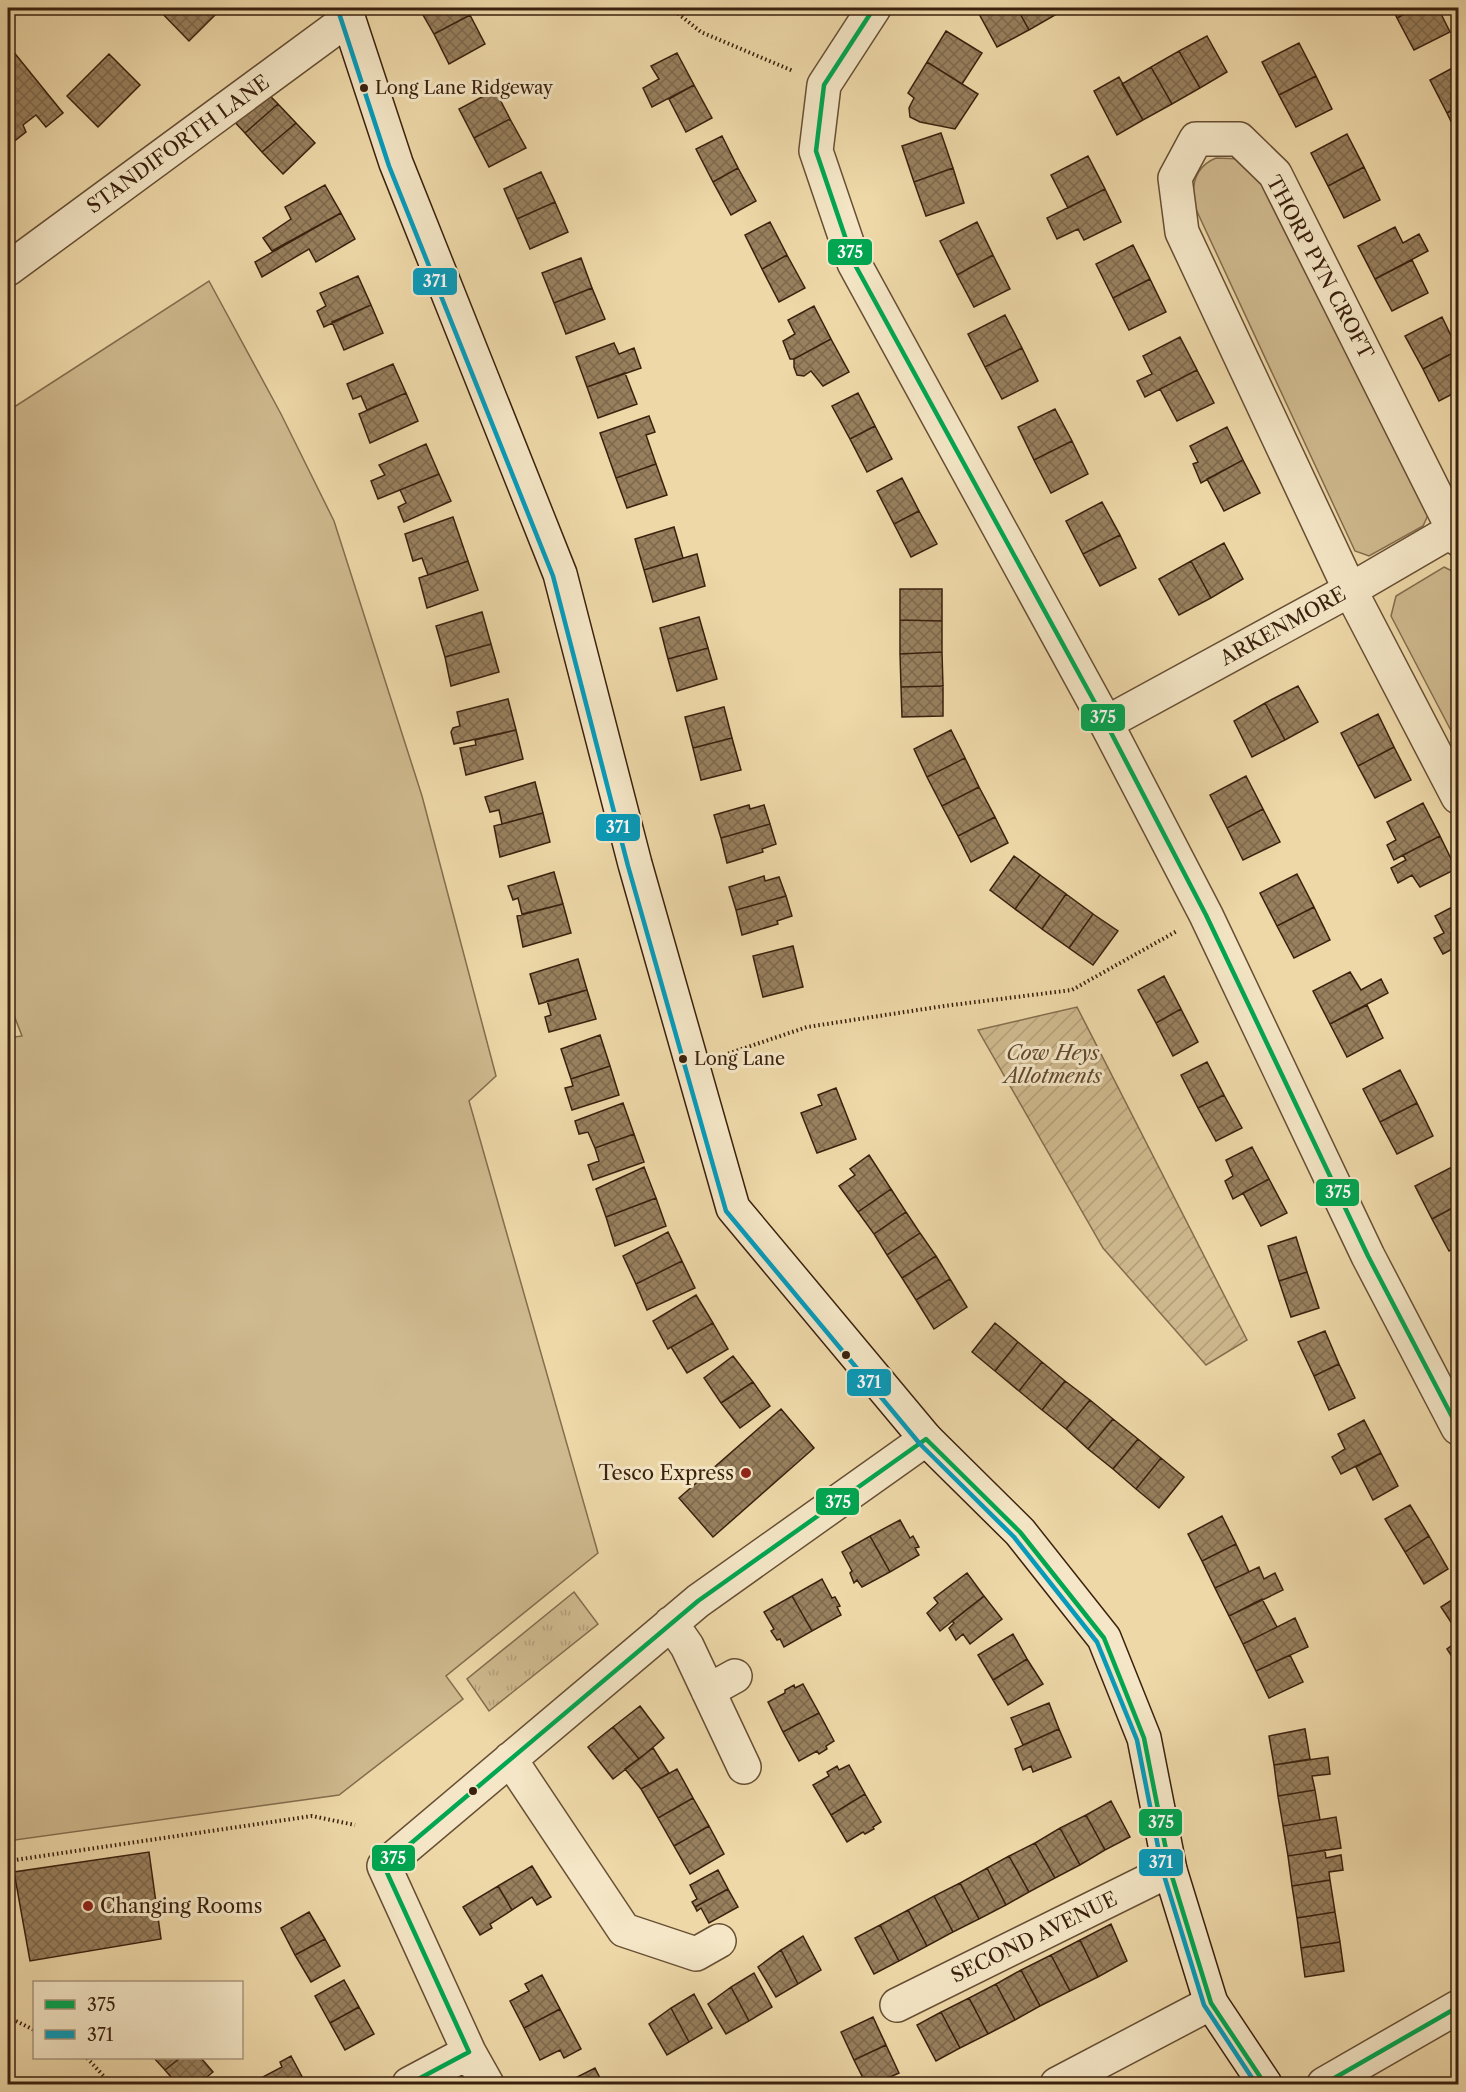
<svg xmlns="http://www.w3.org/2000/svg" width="1466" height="2092" viewBox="0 0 1466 2092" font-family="'Libre Caslon Text',serif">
  <defs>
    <pattern id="park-tufts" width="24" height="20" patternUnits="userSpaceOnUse" patternTransform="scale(1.5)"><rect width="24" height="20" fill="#cfb98e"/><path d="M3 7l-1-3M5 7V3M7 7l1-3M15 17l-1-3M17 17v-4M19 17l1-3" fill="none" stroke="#b29f79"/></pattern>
    <pattern id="garden-furrows" width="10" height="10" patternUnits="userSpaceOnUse" patternTransform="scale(1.5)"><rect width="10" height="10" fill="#cfb98e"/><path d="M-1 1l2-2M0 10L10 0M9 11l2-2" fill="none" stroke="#b29f79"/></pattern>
    <pattern id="building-cross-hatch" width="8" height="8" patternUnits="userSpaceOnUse" patternTransform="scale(1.5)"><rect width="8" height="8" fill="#98805e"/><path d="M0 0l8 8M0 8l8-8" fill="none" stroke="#7d684c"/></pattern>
  </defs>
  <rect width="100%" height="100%" fill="#eed8a8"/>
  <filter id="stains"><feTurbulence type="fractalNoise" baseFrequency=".00333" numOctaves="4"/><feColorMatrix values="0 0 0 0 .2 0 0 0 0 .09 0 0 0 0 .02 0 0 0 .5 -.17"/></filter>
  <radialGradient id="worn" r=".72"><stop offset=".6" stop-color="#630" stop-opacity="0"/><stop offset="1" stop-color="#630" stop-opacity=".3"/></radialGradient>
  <path fill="#cfb98e" stroke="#846d4e" stroke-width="1.5" d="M1216,158L1243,159L1260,176L1429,513L1423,526L1369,556L1355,551L1194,205C1191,184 1196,166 1216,158Z
    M209,281L281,414L334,521L422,796L496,1076L469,1101L598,1553L446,1676L463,1699L339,1795L8,1841V1038L22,1036L8,1000V411Z
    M1444,567L1458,574V744L1391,616L1396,596Z"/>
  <path fill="url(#park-tufts)" stroke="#846d4e" stroke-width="1.5" d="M574,1592L598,1624L489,1711L467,1679Z"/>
  <path fill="url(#garden-furrows)" stroke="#846d4e" stroke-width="1.5" d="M1077,1007L1247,1340L1206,1365L1103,1248L978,1030Z"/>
  <path fill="url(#building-cross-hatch)" stroke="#3a210e" stroke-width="1.5" d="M157,8H214L218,12L189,41Z
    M419,8H466L470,15L434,34Z
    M985,8H1017L1029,30L997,47L978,12Z
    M1017,8H1060L1062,11L1029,30Z
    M1392,8H1416L1397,18Z
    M1416,8H1438L1450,32L1414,50L1397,18Z
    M470,15L485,44L449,64L434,34Z
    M946,31L982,53L962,84L927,62Z
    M1207,36L1227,72L1200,88L1179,51Z
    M1299,43L1316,76L1279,95L1262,62Z
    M8,45L63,113L46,127L36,115L23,125L26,132L12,143L8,138Z
    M1179,51L1200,88L1172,104L1151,67Z
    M677,53L694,85L652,107L643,88L659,79L651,66Z
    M109,54L140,85L98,127L67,96Z
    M927,62L978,94L955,129L920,122L910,117L909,108L914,98L908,93Z
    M1458,65V107L1447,113L1430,80Z
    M1151,67L1172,104L1143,120L1122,84Z
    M1316,76L1332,109L1296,127L1279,95Z
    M1119,77L1143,120L1117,135L1094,91Z
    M694,85L712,118L686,132L669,99Z
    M261,87L278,104L245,133L229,116Z
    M495,90L510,119L474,138L459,109Z
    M278,104L296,123L262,152L245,133Z
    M1458,107V136L1447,113Z
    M510,119L526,148L489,167L474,138Z
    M296,123L315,143L283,174L262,152Z
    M941,133L953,168L914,182L902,146Z
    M1347,134L1364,167L1328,186L1311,153Z
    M722,136L738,168L713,182L696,149Z
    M1088,156L1105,189L1068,208L1051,175Z
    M1364,167L1380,200L1344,218L1328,186Z
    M738,168L756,201L731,215L713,182Z
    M953,168L964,203L926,216L914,182Z
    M541,172L555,202L517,219L504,189Z
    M325,185L341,213L272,251L263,238L291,219L285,207Z
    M1105,189L1121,222L1084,240L1078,229L1057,239L1047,218Z
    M555,202L568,232L530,249L517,219Z
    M341,213L355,239L316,262L309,249L262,277L255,262Z
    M770,222L787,255L762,269L745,235Z
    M977,222L993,255L957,275L940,241Z
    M1395,227L1403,243L1419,234L1428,251L1375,279L1358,246Z
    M1133,245L1150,279L1113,298L1096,264Z
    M787,255L805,288L779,302L762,269Z
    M993,255L1010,289L974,307L957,275Z
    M581,258L592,288L554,303L542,273Z
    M1412,260L1428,293L1392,311L1375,279Z
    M358,276L371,305L324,327L317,311L326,306L320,293Z
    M1150,279L1166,312L1129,330L1113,298Z
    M592,288L605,319L566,334L554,303Z
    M371,305L383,333L344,350L332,322Z
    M814,306L831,339L794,359H790L783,341L795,334L788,320Z
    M1005,315L1022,348L985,367L968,334Z
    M1442,317L1458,350L1423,369L1405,336Z
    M1180,337L1197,370L1145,397L1137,381L1152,374L1143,356Z
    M831,339L849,372L823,386L811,371L804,376L797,375L794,367V359Z
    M614,343L619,354L634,348L641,368L587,387L576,357Z
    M1022,348L1038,381L1002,399L985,367Z
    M1458,350V391L1439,401L1423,369Z
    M393,364L406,393L367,410L361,396L353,399L347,384Z
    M1197,370L1214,403L1177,421L1160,389Z
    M625,373L637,404L598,418L587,387Z
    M406,393L418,421L370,443L359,414Z
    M858,393L875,426L850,439L832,406Z
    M1055,409L1072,441L1034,460L1018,427Z
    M649,416L655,432L646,435L656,464L616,478L600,433Z
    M875,426L892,459L867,472L850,439Z
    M1227,427L1243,460L1201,483L1193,464L1198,462L1190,446Z
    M1072,441L1088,474L1051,493L1034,460Z
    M426,444L439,474L378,499L371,481L385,475L379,465Z
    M1243,460L1260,493L1224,511L1207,479Z
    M656,464L667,495L627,508L616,478Z
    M439,474L451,501L404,522L398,507L406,503L400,490Z
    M902,478L919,511L894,524L877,491Z
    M1102,502L1120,535L1083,554L1066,521Z
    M919,511L937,544L911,557L894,524Z
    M453,517L468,561L428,575L422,558L413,561L405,534Z
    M674,527L683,558L644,570L635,539Z
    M1120,535L1136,568L1100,586L1083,554Z
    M1224,543L1243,579L1211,598L1191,561Z
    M697,554L705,586L653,602L644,570Z
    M468,561L478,590L427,608L419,578Z
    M1191,561L1211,598L1179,615L1159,579Z
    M900,589H942V621L900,620Z
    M482,612L491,644L445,657L436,626Z
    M699,617L708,648L668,659L660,628Z
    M900,620L942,621V652L900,654Z
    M491,644L499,672L451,686L445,657Z
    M708,648L717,679L677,691L668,659Z
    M942,652L943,686L901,687L900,654Z
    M943,686V716L902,717L901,687Z
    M1298,686L1318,722L1285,740L1265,703Z
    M508,699L516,730L454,744L451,732L453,728L460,726L457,712Z
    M1265,703L1285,740L1252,757L1234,721Z
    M724,707L732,738L693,748L685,717Z
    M1378,714L1394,747L1358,766L1341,733Z
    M516,730L523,759L466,775L460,748L476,745L475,740Z
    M951,730L965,758L927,777L914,749Z
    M732,738L741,770L701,780L693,748Z
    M1394,747L1411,780L1375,798L1358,766Z
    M965,758L979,787L942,806L927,777Z
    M1246,776L1263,809L1227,828L1210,795Z
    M535,782L543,813L502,824L499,810L490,812L485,797Z
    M979,787L995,817L958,836L942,806Z
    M1423,803L1440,836L1394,860L1387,845L1396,840L1387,822Z
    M749,805L750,809L764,805L770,824L721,838L714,815Z
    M1263,809L1280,842L1243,860L1227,828Z
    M543,813L550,842L500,857L494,826Z
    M995,817L1008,843L971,862L958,836Z
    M770,824L776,844L762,849L763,852L727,863L721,838Z
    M1440,836L1456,869L1420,887L1412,875L1398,883L1391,868L1406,860L1403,855Z
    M1014,856L1040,875L1015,909L990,890Z
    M554,872L563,904L522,914L518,898L513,900L508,886Z
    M1297,874L1314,907L1277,926L1260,893Z
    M1040,875L1066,894L1042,929L1015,909Z
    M764,876L765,881L779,877L786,896L736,910L729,887Z
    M1066,894L1093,914L1069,948L1042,929Z
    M786,896L792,916L777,921L778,924L742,935L736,910Z
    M563,904L571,933L523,947L517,916Z
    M1458,904V946L1443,954L1434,938L1444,933L1435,916Z
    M1314,907L1330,940L1294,958L1277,926Z
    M1093,914L1118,931L1093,965L1069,948Z
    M793,946L803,987L763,997L753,956Z
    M1458,946V961L1452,949Z
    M578,959L587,990L539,1004L530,974Z
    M1350,972L1361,990L1381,979L1388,993L1330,1024L1313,991Z
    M1164,976L1181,1009L1156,1023L1138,990Z
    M587,990L596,1019L549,1032L545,1017L551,1015L547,1001Z
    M1367,1005L1383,1038L1347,1057L1330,1024Z
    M1181,1009L1198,1042L1173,1056L1156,1023Z
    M600,1035L610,1066L571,1079L561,1049Z
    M1207,1062L1224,1095L1198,1108L1181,1075Z
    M610,1066L619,1095L572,1110L565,1088L573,1086L571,1079Z
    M1400,1070L1417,1103L1380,1122L1363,1089Z
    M836,1088L856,1139L817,1153L801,1113L822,1105L818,1095Z
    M1224,1095L1242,1128L1216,1141L1198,1108Z
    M623,1103L634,1134L595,1148L588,1132L579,1134L575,1121Z
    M1417,1103L1433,1136L1397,1154L1380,1122Z
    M634,1134L644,1162L593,1180L588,1165L599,1161L595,1148Z
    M1252,1147L1269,1179L1233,1199L1225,1181L1233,1176L1226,1160Z
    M869,1155L891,1189L858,1212L839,1186L855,1175L850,1169Z
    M644,1167L656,1198L606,1217L596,1189Z
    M1452,1167L1458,1179V1205L1432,1219L1415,1186Z
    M1269,1179L1287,1213L1261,1226L1243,1193Z
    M891,1189L906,1212L874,1234L858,1212Z
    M656,1198L666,1226L615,1246L606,1217Z
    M1458,1205V1246L1449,1251L1432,1219Z
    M906,1212L920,1233L887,1255L874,1234Z
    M668,1232L682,1261L636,1284L623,1256Z
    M920,1233L936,1256L902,1278L887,1255Z
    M1296,1237L1307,1272L1279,1281L1268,1246Z
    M936,1256L950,1279L916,1300L902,1278Z
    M682,1261L695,1288L647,1310L636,1284Z
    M1307,1272L1319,1308L1291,1317L1279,1281Z
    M950,1279L967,1307L934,1329L916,1300Z
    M696,1295L713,1323L668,1349L653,1321Z
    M713,1323L728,1349L687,1373L671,1347Z
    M995,1323L1018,1342L995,1371L972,1352Z
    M1325,1331L1339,1364L1314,1376L1298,1342Z
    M1018,1342L1042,1362L1019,1391L995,1371Z
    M733,1356L753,1382L721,1403L704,1378Z
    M1042,1362L1065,1381L1042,1410L1019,1391Z
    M1339,1364L1355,1398L1329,1410L1314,1376Z
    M1065,1381L1090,1400L1066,1429L1042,1410Z
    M753,1382L770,1406L740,1428L721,1403Z
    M1090,1400L1113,1419L1088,1449L1066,1429Z
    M781,1409L814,1448L713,1537L679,1498Z
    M1113,1419L1138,1439L1113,1469L1088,1449Z
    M1364,1420L1381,1453L1341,1474L1332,1457L1345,1449L1338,1434Z
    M1138,1439L1161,1458L1136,1489L1113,1469Z
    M1381,1453L1398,1486L1373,1500L1356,1467Z
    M1161,1458L1184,1477L1159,1508L1136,1489Z
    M1410,1505L1429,1536L1405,1552L1385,1519Z
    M1222,1516L1236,1544L1202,1561L1188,1534Z
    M900,1520L910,1538L913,1536L919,1547L915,1548L919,1555L890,1572L870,1536Z
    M870,1536L890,1572L862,1587L857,1580L854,1583L850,1573L852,1571L842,1552Z
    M1429,1536L1448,1569L1424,1584L1405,1552Z
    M1236,1544L1249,1572L1215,1588L1202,1561Z
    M1259,1567L1264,1579L1275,1573L1283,1590L1229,1616L1215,1588Z
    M967,1573L984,1596L940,1631L927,1613L938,1603L934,1598Z
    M822,1579L832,1598L835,1597L840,1606L837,1607L841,1615L812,1631L792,1596Z
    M792,1596L812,1631L784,1647L780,1639L777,1640L771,1631L774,1629L764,1612Z
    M984,1596L1002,1619L970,1644L963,1634L956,1640L949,1628L954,1623L952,1621Z
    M1458,1596V1633L1441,1607Z
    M1262,1599L1277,1627L1243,1644L1229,1616Z
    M1295,1618L1308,1647L1256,1671L1243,1644Z
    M1013,1634L1027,1659L993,1680L978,1655Z
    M1458,1641V1666L1447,1649Z
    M1290,1655L1303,1682L1269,1698L1256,1671Z
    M1027,1659L1043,1684L1008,1705L993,1680Z
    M803,1684L819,1713L783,1732L768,1702L785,1693V1690L794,1685L795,1688Z
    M1049,1703L1059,1729L1023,1745L1011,1718Z
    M640,1706L664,1738L639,1759L613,1727Z
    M819,1713L834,1741L826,1746L827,1749L819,1754L817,1751L799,1761L783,1732Z
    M613,1727L639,1759L613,1779L588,1747Z
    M1059,1729L1071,1757L1033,1772L1031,1766L1023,1770L1015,1749Z
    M1305,1729L1310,1759L1274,1765L1269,1736Z
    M653,1748L669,1773L641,1789L625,1769Z
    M1328,1757L1330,1774L1312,1776L1315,1790L1278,1796L1274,1765Z
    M849,1765L865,1794L831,1815L813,1785L829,1776L827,1772L837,1766L839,1770Z
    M677,1769L693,1798L658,1818L641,1789Z
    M1315,1790L1320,1820L1283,1826L1278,1796Z
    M865,1794L881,1822L873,1827L874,1829L865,1834L863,1832L847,1842L831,1815Z
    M693,1798L709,1826L674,1846L658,1818Z
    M1111,1801L1130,1837L1105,1850L1086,1815Z
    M1086,1815L1105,1850L1080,1865L1060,1828Z
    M1336,1817L1341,1848L1288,1856L1283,1826Z
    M709,1826L724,1854L690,1874L674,1846Z
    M1060,1828L1080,1865L1055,1878L1035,1843Z
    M1035,1843L1055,1878L1029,1892L1009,1856Z
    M1325,1850L1326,1858L1341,1855L1343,1870L1329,1872L1330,1880L1292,1886L1288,1856Z
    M149,1852L161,1939L30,1961L14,1872Z
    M1009,1856L1029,1892L1006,1905L987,1868Z
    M532,1866L551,1897L537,1905L532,1897L512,1910L498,1886Z
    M987,1868L1006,1905L979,1919L960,1883Z
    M718,1870L728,1889L695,1907L692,1902L697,1899L690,1885Z
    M1330,1880L1335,1912L1297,1918L1292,1886Z
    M960,1883L979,1919L953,1932L934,1896Z
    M498,1886L512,1910L490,1924L492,1928L480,1935L463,1907Z
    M728,1889L738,1907L709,1923L701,1908L697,1911L695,1907Z
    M934,1896L953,1932L927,1946L908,1910Z
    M908,1910L927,1946L899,1961L880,1925Z
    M309,1912L325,1939L295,1955L281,1928Z
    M1335,1912L1340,1942L1301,1948L1297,1918Z
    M1111,1924L1127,1961L1098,1977L1080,1940Z
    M880,1925L899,1961L874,1974L855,1938Z
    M803,1936L821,1970L798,1984L781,1950Z
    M325,1939L340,1966L311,1982L295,1955Z
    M1080,1940L1098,1977L1070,1991L1051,1955Z
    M1340,1942L1344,1971L1305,1977L1301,1948Z
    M781,1950L798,1984L776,1997L758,1967Z
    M1051,1955L1070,1991L1040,2006L1021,1970Z
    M1021,1970L1040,2006L1015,2020L996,1984Z
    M754,1973L772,2007L749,2021L731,1987Z
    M542,1975L560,2009L524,2028L510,2001L529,1991L525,1984Z
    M344,1980L359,2007L330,2023L315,1996Z
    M996,1984L1015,2020L988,2034L969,1998Z
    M731,1987L749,2021L726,2034L708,2004Z
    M694,1994L712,2028L689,2042L671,2008Z
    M969,1998L988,2034L960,2048L941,2012Z
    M359,2007L374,2034L345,2050L330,2023Z
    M671,2008L689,2042L667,2055L649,2024Z
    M560,2009L581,2049L564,2058L560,2050L540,2060L524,2028Z
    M941,2012L960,2048L936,2061L917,2025Z
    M873,2017L886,2045L854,2060L841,2032Z
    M886,2045L899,2073L874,2084H866L854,2060Z
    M291,2056L306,2084H262L259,2079L282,2067L280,2062Z
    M154,2058H180L165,2070Z
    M180,2058H201L213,2072L198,2084H177L165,2070Z
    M595,2068L603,2084H580L577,2077Z
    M259,2079L262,2084H248Z"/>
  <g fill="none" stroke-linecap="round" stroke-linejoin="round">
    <defs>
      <path id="street" d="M874,8L824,85L816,151L854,263L1106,723L1206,915L1368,1256L1458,1428
        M8,269L348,19
        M1458,539L1275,174L1239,139H1196L1175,178L1182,232L1350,590L1458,797
        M1106,723L1350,590L1458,527
        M671,1623L687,1646L744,1767
        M708,1691L735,1676
        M510,1759L624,1930L696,1954L719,1941
        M897,2005L1170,1870
        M409,2084L469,2052
        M487,2084L469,2052L384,1866L698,1601L926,1439
        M1057,2084L1211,2003
        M1324,2084L1458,2007"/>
      <path id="secondary" d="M345,8L396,163L560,574L635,864L733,1208L926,1439L1020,1532L1104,1638L1144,1738L1170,1870L1211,2003L1265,2084"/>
    </defs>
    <use href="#street" stroke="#674f34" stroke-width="36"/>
    <use href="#secondary" stroke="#3a210e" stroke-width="36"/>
    <path stroke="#3a210e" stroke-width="4" stroke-dasharray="1.5 3" stroke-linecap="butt" d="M671,8L701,32L793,71
      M724,1055L807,1027L944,1006L1072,990L1177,931
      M8,1861L312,1816L355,1825
      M8,2017L34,2030
      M87,2058L111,2084"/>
    <use href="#street" stroke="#f4e6c6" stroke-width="33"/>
    <use href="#secondary" stroke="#f4e6c6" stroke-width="33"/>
    <defs>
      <path id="bus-1" d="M874,8L824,85L816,151L854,263L1106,723L1206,915L1368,1256L1458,1428
        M409,2084L469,2052L384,1866L698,1601L926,1439L1020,1532L1104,1638L1144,1738L1170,1870L1211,2003L1265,2084
        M1324,2084L1458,2007"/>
      <path id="bus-2" d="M338,10L389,166L553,576L628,866L726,1211L920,1444L1014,1537L1097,1642L1137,1740L1163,1872L1204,2005L1256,2084"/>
    </defs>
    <use href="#bus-1" stroke="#f4e6c6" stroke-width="9"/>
    <use href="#bus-2" stroke="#f4e6c6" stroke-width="9"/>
    <use href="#bus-1" stroke="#00a651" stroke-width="4.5"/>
    <use href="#bus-2" stroke="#069bbb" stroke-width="4.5"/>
  </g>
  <g fill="#3a210e" stroke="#f4e6c6" stroke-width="2">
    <circle cx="364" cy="88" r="5"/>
    <circle cx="683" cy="1059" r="5"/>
    <circle cx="846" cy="1355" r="5"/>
    <circle cx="473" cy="1791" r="5"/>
  </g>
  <g fill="#8f2418" stroke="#f4e6c6" stroke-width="2">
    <circle cx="746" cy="1473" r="6"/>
    <circle cx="88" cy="1906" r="6"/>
  </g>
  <g text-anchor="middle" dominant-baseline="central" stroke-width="6" stroke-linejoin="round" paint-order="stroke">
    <g font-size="18" fill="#3a210e" stroke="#f4e6c6" text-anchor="start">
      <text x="375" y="88">Long Lane Ridgeway</text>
      <text x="694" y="1059">Long Lane</text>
    </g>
    <g font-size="20" fill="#3a210e" stroke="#f4e6c6">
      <text transform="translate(178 144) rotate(-36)">STANDIFORTH LANE</text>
      <text transform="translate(1320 267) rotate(62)">THORP PYN CROFT</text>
      <text transform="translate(1283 626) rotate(-29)">ARKENMORE</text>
      <text transform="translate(1034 1937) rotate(-26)">SECOND AVENUE</text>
    </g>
    <g font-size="20" font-style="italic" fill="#5f472e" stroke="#f4e6c6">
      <text x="1053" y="1053">Cow Heys<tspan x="1053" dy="23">Allotments</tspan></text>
    </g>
    <g font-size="20" fill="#3a210e" stroke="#f4e6c6" text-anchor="end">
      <text x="734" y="1473">Tesco Express</text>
      <text x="100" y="1906" text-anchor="start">Changing Rooms</text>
    </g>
  </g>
  <g stroke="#f4e6c6" stroke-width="2">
    <rect x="827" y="238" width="46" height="28" rx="6" fill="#00a651"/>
    <rect x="412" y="267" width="46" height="29" rx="6" fill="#069bbb"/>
    <rect x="1080" y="703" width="46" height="29" rx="6" fill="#00a651"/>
    <rect x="595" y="813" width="46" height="29" rx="6" fill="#069bbb"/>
    <rect x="1315" y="1178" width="45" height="29" rx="6" fill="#00a651"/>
    <rect x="846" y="1368" width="46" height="29" rx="6" fill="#069bbb"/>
    <rect x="815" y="1487" width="45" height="29" rx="6" fill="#00a651"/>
    <rect x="1138" y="1808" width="45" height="29" rx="6" fill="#00a651"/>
    <rect x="371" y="1844" width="45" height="28" rx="6" fill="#00a651"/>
    <rect x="1138" y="1848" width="46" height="29" rx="6" fill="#069bbb"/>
  </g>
  <g font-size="16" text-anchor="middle" font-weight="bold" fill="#fff">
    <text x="850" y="258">375</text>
    <text x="435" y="287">371</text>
    <text x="1103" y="723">375</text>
    <text x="618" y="833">371</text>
    <text x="1338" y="1198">375</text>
    <text x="869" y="1388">371</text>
    <text x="838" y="1508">375</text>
    <text x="1161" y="1828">375</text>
    <text x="393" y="1864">375</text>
    <text x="1161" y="1868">371</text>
  </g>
  <rect width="1466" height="2092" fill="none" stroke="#eed8a8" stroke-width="30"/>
  <rect x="9" y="9" width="1448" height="2074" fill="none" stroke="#3a210e" stroke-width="3"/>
  <rect x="15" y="15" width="1436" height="2062" fill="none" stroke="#3a210e" stroke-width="1.5"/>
  <rect x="33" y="1981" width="210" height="78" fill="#f4e6c6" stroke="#aa977c" stroke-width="1.5"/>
  <rect x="45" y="2000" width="30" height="9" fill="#00a651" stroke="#aa977c" stroke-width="1.5"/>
  <text x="87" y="2011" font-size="18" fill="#3a210e">375</text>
  <rect x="45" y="2030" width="30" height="9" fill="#069bbb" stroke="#aa977c" stroke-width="1.5"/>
  <text x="87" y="2041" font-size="18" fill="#3a210e">371</text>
  <rect width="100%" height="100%" filter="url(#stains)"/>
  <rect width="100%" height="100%" fill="url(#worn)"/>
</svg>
